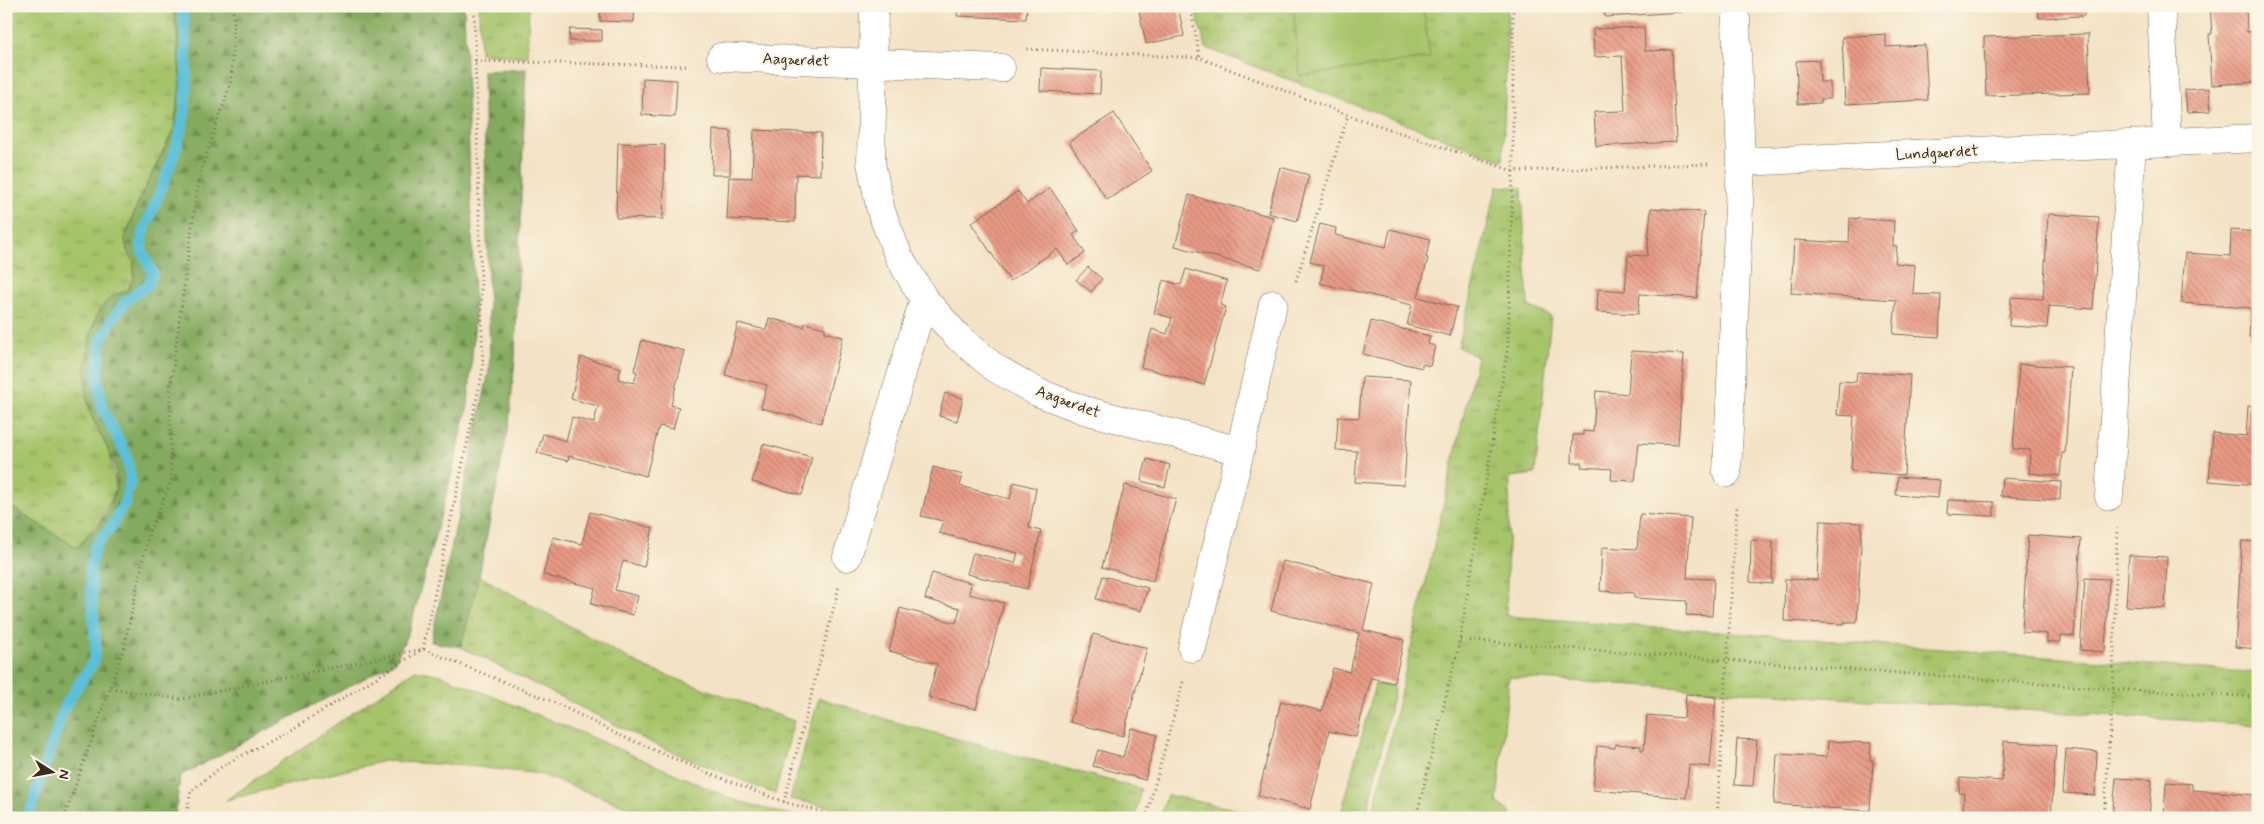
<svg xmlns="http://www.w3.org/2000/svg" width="2264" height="824" viewBox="0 0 2264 824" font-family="Mynerve,sans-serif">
  <defs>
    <pattern id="grass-tufts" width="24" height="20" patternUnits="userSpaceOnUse" patternTransform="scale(1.25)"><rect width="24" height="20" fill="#a6c46b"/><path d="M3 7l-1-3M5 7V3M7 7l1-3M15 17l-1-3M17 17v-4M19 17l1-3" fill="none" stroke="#889f57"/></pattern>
    <pattern id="forest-firs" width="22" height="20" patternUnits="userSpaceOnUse" patternTransform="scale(1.25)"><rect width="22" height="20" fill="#84aa5f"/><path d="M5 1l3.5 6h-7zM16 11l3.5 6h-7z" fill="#6d8b4e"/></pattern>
    <pattern id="building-back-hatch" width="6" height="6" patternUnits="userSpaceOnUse" patternTransform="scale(1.25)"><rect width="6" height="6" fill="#e99a85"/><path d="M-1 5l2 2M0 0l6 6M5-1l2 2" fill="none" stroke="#be7e6c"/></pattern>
  </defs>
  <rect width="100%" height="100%" fill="#fcf5e5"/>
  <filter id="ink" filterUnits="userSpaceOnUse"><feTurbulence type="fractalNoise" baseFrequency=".02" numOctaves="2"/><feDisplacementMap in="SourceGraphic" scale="10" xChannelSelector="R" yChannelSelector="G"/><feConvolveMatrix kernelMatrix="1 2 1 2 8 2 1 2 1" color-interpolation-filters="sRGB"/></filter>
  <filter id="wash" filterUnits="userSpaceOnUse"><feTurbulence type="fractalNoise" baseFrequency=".0096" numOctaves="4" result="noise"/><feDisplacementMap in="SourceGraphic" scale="20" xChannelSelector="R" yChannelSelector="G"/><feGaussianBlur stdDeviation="1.12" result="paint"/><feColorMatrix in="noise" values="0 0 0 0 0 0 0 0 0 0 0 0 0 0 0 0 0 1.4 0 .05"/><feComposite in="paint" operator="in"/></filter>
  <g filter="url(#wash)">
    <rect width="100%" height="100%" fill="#f3e2c5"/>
    <path fill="url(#grass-tufts)" stroke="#707744" d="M6,6H172L177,30L180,84L174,129L140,198L125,238L127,251L134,261V276L128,290L111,298L96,318L90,338L99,432L109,451L116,487L111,501L78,548L6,504Z
      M479,6H529L527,57L480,53Z
      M1194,6H1508L1503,161L1206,48Z
      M1497,186L1522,188L1528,306L1551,316L1535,474L1510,477L1506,616L2258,673V725L1509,677L1497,802L1510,812V818H1372L1477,357L1458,347Z
      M479,576L644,667L794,721L775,794L654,744L461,647Z
      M415,670L441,675L584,734L737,801L801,818H658L539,774L467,766L384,761L226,800Z
      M1375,684L1395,687L1366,818H1340Z
      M819,698L902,724L1141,789L1135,818H887L790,799Z
      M1167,795L1277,818H1160Z"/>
    <path fill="url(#forest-firs)" stroke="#606a3e" d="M172,6H464L475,320L468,405L452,473L410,628L395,662L180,776L175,818H6V504L78,548C91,531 114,508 116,486C118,459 100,438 91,414C80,385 85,320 110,298C115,294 123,293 128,290L134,276V261L127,251L125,238L140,198L174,129L180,84L177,30Z
      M526,69L515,359L509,424L479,576L461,647L431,642L490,366L483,71Z"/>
    <path fill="#a6c46b" stroke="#707744" d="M1293,6H1423L1430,58L1300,76Z"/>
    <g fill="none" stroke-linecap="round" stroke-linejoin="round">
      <path stroke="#5abfd8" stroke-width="11" d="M28,818L65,706L93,663L96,649L90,571L95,547L112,526L125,503L131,479L126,454L102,407L98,376L101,341L112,320L125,302L149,284L153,273L142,250V237C157,197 180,151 185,110C188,80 187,35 182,6"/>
    </g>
    <g id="blocks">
      <path fill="url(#building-back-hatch)" d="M600,6H635L634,22L600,21Z
        M958,6H1027L1026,19L957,16Z
        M1138,6H1178L1184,36L1146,44Z
        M1604,6H1682V12L1605,17Z
        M2038,6H2084V16L2039,18Z
        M2210,6H2246L2247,32L2258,31V82L2212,85L2209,34H2212Z
        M1644,27L1645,51L1672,50L1676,142L1596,146L1594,112L1625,111L1622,56L1594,57L1593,29Z
        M570,29L602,30V41H569Z
        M1886,34V47L1925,45L1928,100L1845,104L1842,37Z
        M2088,34L2090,93L1986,96L1984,37Z
        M1819,60L1820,82H1830V99H1821V103L1798,104L1796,61Z
        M1041,68L1101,71L1100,94L1040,91Z
        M643,78L677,80L675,117L642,115Z
        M2209,88L2211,111L2187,112L2185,90Z
        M1114,113L1152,171L1107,200L1069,142Z
        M713,130L731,131L730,175H712Z
        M754,130L821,133L820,175L796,174L795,222L727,219L729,177L752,178Z
        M618,143L665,145L663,219L616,218Z
        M1280,167L1309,175L1297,221L1268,213Z
        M1050,188L1079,231L1073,235L1085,253L1068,265L1057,249L1010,281L971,223L1018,191L1027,204Z
        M1189,195L1273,217L1260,269L1175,246Z
        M1651,208L1704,212L1697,298L1640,294L1638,314L1597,312L1598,289L1625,291L1628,255L1647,256Z
        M2048,214L2099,217L2093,309L2049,306L2047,328L2009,326L2011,297L2043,299Z
        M1850,218L1894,221L1893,246H1897L1895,263L1915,265L1913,294L1941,295L1939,337L1893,334L1896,300L1791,293L1794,240L1849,243Z
        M1320,224L1336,228L1335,235L1386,247L1390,229L1430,239L1426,257L1428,258L1418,297L1457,307L1450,336L1407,325L1412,305L1320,283L1324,266L1310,262Z
        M2231,230L2258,232V338L2249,337L2251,308L2181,303L2185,253L2230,256Z
        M1088,267L1102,279L1091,292L1076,280Z
        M1186,269L1227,281L1220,305L1226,307L1204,385L1141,367L1152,329L1167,334L1172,318L1154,313L1163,280L1181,285Z
        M769,318L804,327L805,323L825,328V332L843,337L821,423L761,408L767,385L725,375L738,323L766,330Z
        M1371,321L1430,336L1428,344L1435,346L1430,366L1422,364V368L1363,354Z
        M642,340L685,351L671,405L679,407L673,429L659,426L646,476L569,456L568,461L537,453L543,434L566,441L572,417L594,423L598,406L571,399L581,357L621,368L618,379L634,383L637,372L634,371Z
        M1631,351L1684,354L1678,445L1639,443L1635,481L1611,480L1612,469L1581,467L1582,463H1572L1573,435H1583V431L1593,432L1596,391L1628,394Z
        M2019,364L2071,367L2065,453H2062L2060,476L2029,473L2030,450L2013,449Z
        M1857,372L1910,375L1904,475L1851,471L1854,416L1837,415L1839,381L1856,382Z
        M1362,377L1411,380L1404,485L1355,482L1357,451L1336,450L1338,417L1359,418Z
        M945,393L963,398L957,421L939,416Z
        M2248,406L2258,407V485L2209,481L2213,433L2246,436Z
        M763,444L812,457L802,495L752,482Z
        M1147,459L1170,465L1165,487L1141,481Z
        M933,467L963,475L960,486L1010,499L1014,482L1036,488L1029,528L1041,531L1027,589L967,574L973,553L1015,563L1018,553L939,533L943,521L921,516Z
        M1898,477L1940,480L1938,498L1896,495Z
        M2002,478L2061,482L2060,500L2000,496Z
        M1125,485L1176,499L1153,581L1102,567Z
        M1948,500L1994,502V516L1947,514Z
        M590,512L653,528L644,567L623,561L615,590L638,596L633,615L591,604L595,588L543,575L553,537L582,544Z
        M1640,514L1691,518L1687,578L1714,579L1712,616L1686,615L1687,601L1634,598V593L1600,591L1602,547L1637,549Z
        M1820,521L1862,523L1857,622H1844V624L1784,621L1785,579L1817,580Z
        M2028,535L2081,539L2074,636L2061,635V642H2047V634L2022,632Z
        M1751,540L1773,541L1772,584L1750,582Z
        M2242,541L2258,542V649L2235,647Z
        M2129,555L2167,557L2165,608L2126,606Z
        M1283,561L1374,584L1363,630L1404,640L1394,683L1371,678L1356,737L1329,731L1310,809L1258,796L1281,701L1322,711L1333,668L1350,672L1359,633L1271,611Z
        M932,573L971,583L969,594L1004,603L976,709L928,697L937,664L889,651L900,608L956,623L960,608L925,599Z
        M1103,576L1148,588L1141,611L1096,599Z
        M2085,578L2109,579L2105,652L2080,650Z
        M1093,634L1147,648L1123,736L1070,722Z
        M1686,694L1716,697L1710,767L1689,765L1686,798L1593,790L1597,746L1615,748L1616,744L1641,746V750H1644L1647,715L1684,718Z
        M1131,728L1157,735L1145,780L1093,766L1098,750L1123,757Z
        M1737,739L1757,740L1753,786L1734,785Z
        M1828,741L1871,743L1870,760H1873L1870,811L1774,804L1777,754L1827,757Z
        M2004,741L2056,745L2051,818H1963L1964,793H1959L1960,778L2002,781Z
        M2066,749L2097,752L2095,795L2063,793Z
        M2116,778L2152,780L2149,818H2112Z
        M2166,782L2192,784V790L2258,795V818H2183L2164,815Z"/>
    </g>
  </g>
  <g filter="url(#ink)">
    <use href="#blocks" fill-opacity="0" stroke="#7b6a58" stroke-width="1"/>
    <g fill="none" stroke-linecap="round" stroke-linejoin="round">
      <defs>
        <path id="minor" d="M874,6L871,163L881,211L899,257L924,299L957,336L995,368L1037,392L1084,410L1240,451L1192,648
          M2161,6L2167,142
          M1736,20L1741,162L2258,138
          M721,57L1001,68
          M1240,451L1273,304
          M1727,473L1741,162
          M2109,496L2132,144
          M847,557L924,299"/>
      </defs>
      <use href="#minor" stroke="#7b6a58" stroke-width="29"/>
      <path stroke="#7b6a58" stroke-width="3" stroke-dasharray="1 4" stroke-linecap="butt" d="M1190,6L1200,58
        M1027,49L1200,58L1348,115L1513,171L1708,164
        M475,61L690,66
        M1296,281L1348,115
        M1460,640L2113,689L2258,697
        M110,688L180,699L423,649L558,704L617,734L705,772L784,802L845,818
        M784,802L839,587
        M64,818L124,648L149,532L171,482L170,390L199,176L231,82L234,19L232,6
        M186,818L191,791L224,765L289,731L423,649L483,369L474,6
        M1146,818L1184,678
        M1416,818L1460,640L1508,345L1513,171V6
        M1717,818L1737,505
        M2104,818L2113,689L2117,528"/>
      <use href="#minor" stroke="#fff" stroke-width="28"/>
    </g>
  </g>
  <g text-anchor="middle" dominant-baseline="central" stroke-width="4" stroke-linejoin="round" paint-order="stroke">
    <g font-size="16" fill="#3b2a1e" stroke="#fcf5e5">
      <text transform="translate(796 60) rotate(2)">Aagærdet</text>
      <text transform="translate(1937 153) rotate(-3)">Lundgærdet</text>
      <text transform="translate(1068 402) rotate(20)">Aagærdet</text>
    </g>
  </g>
  <rect width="2264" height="824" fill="none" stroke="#fcf5e5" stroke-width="25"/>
  <g transform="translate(52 772) rotate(101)" stroke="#fcf5e5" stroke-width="4" paint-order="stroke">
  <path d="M0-4L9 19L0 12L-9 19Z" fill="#3b2a1e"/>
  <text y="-8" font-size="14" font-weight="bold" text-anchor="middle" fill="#3b2a1e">N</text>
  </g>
</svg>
